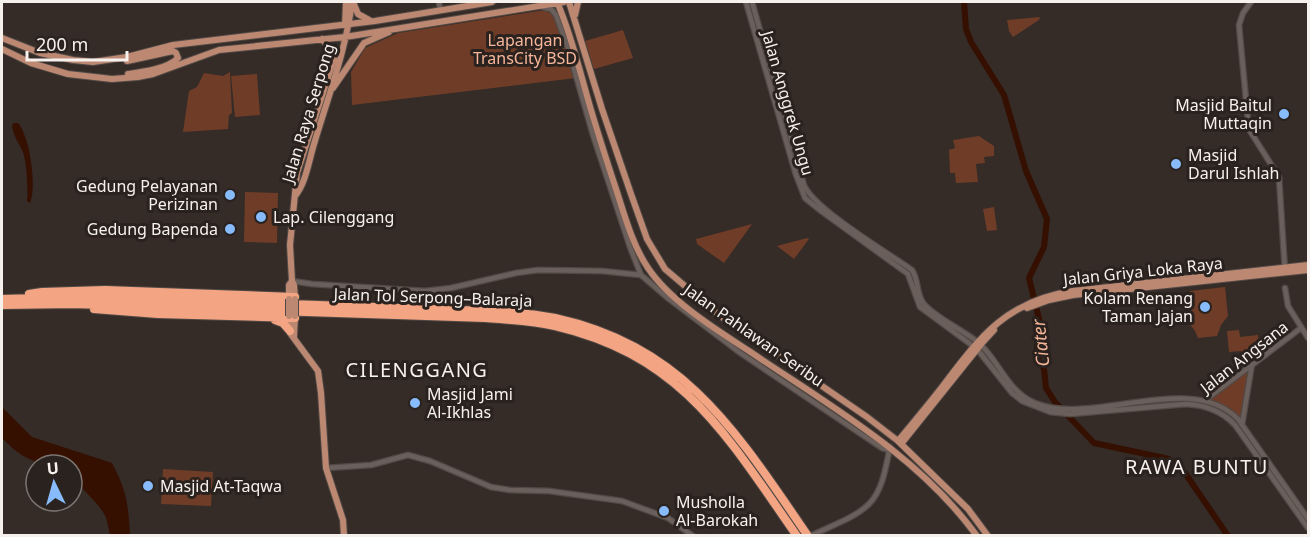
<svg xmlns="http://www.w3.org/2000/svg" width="1310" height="537" viewBox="0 0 1310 537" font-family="'Noto Sans',sans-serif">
  <rect width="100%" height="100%" fill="#352b27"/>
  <path fill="#6f3d27" d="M545,10L553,15L566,47L576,78L352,105L351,72L365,48L398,33Z
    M1040,17L1039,20L1013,37L1009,31L1007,20Z
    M623,30L633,58L594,69L585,41Z
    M230,72L232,113L229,115L228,129L183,132L189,91L197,87L204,73L223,76Z
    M257,74L260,115L235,117L231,76Z
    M979,136L994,146V156L984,157L985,163L976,164L978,182L956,183L955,173H950L949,150L955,148L953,140Z
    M245,192L278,193L277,243L244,242Z
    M994,207L997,230L987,231L983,209Z
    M752,224L724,263L697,244L696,239Z
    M807,238L809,239L794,259L777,246Z
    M1225,287L1228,316L1221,325L1217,336L1198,338L1195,331L1183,315L1181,300L1191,298L1190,291Z
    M1239,330L1240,337L1258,335L1259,353L1242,355L1241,351L1229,352L1227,331Z
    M1250,369L1242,425L1232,413L1208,402Z
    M163,469L213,472L211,506L161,504Z"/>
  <path fill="#350f00" d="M14,123H18C30,137 37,186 30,203L27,201C28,189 27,164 23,152C19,143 13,136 12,125Z
    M2,407L32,437L112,463C127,492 128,503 130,535H110C108,527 108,520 103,512C94,497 72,484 72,465C39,465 25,462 2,438Z"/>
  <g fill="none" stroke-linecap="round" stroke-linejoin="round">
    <path stroke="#350f00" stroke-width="6" d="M964,2L966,29L971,42L1004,95L1026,171L1047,219L1044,247L1029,278L1042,331L1037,345L1038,359L1044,369L1046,388L1055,402L1094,443L1169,459L1185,473L1228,536"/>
    <defs>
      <path id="minor" d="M439,2L440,10
        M746,2L796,175L805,198L821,211L908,274L920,307L977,349L1012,393L1022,401L1050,412L1070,414L1186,404C1205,405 1222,411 1235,425L1308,528
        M752,2L804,185C814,209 888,253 912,270C919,280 916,295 924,304C937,319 964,330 980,344C1000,363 1008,392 1035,403C1094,427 1189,370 1238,419L1308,519
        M1251,2L1243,13L1239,25L1248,121L1250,131L1279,177L1285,271
        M543,7L551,9L556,15L568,48L593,135L630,247L641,275L669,299L739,352L882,448L886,449L890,447C886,466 883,490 869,504C854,519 829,526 811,536
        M292,281L312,284L425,291L451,288L516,273L538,270L602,271L641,275
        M1285,288L1288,306L1308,338
        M1204,401L1301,328
        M1242,425L1252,364
        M326,468L371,465L408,455L430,461L491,487L510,490L549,491L622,501L668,518L693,536"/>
      <path id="major" d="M353,2L358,14L369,20
        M557,2C572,36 580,73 591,110C599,137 608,165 617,192C625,217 633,246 648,268C670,301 715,329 749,351C830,406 918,455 977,536
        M569,2L602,109L631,194L647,239L665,269L719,315L867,417L898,441L968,509L988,536
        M575,15L578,2
        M345,25L346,2
        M2,38L40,53L73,60L93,62L127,57L173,45L375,21L492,2
        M2,49L31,63L68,74L112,79L138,77L153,74L219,50L345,37L564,2
        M127,61L173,51L176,53L178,58C167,69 143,72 128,74
        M333,88L364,43L389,32
        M295,196C306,183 309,160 314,144C328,97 346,50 352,2
        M289,299V285L292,281
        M295,299L294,285L292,281L290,245L297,173L334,59L332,51L322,39
        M1027,308L1049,300L1073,295L1308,270
        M289,316L290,333L318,371L321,393L326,468L343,520L344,536
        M294,337L295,316
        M898,441C913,423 928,405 942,387C980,337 1006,301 1073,291L1308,265
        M901,444L982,343L994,330"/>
      <path id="highway" d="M29,294L42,292L105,290L295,297
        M2,299L73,297L145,299L487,311C510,312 533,313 555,318C686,347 737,433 808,536
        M2,305L73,304L486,318C509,320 532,321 555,326C683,356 727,436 797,536
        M94,309L158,314L295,318
        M275,320L283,323L290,331"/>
    </defs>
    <use href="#minor" stroke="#514945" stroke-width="7"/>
    <use href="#major" stroke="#514945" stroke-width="8"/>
    <use href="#highway" stroke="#514945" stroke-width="10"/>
    <use href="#minor" stroke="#6a5f5b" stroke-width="4.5"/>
    <use href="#major" stroke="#bc8872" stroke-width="6"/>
    <use href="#highway" stroke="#f3a482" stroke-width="8"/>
    <defs>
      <path id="major-bridge" d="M289,299V316
        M295,316V299"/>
    </defs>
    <use href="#major-bridge" stroke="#514945" stroke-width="8" stroke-linecap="butt"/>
    <use href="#major-bridge" stroke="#bc8872" stroke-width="6"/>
  </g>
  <g fill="#87bbfb" stroke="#2a221e" stroke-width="2">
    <circle cx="1284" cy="114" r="6"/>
    <circle cx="1176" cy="164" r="6"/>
    <circle cx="230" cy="195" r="6"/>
    <circle cx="261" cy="217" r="6"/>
    <circle cx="230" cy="229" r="6"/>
    <circle cx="1205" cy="307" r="6"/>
    <circle cx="415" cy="403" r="6"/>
    <circle cx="148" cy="486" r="6"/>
    <circle cx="664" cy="511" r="6"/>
  </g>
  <g text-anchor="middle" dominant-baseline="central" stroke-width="6" stroke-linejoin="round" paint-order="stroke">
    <g font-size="16" fill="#f7b69a" stroke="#2a221e">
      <text x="525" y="40">Lapangan<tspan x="525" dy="18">TransCity BSD</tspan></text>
    </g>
    <g font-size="16" fill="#f7f1ee" stroke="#2a221e">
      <text transform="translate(788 103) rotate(74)">Jalan Anggrek Ungu</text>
      <text transform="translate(308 113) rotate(-73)">Jalan Raya Serpong</text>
      <text transform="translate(1143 271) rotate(-6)">Jalan Griya Loka Raya</text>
      <text transform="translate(433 297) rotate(2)">Jalan Tol Serpong–Balaraja</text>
      <text transform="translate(754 335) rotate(35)">Jalan Pahlawan Seribu</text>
      <text transform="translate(1244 357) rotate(-38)">Jalan Angsana</text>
    </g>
    <g font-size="16" fill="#f7f1ee" stroke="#2a221e" text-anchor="start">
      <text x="1272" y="105" text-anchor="end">Masjid Baitul<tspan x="1272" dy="18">Muttaqin</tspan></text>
      <text x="1188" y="155">Masjid<tspan x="1188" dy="18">Darul Ishlah</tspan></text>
      <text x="218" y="186" text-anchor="end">Gedung Pelayanan<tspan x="218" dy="18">Perizinan</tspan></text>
      <text x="273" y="217">Lap. Cilenggang</text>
      <text x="218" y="229" text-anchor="end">Gedung Bapenda</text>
      <text x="1193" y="298" text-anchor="end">Kolam Renang<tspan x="1193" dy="18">Taman Jajan</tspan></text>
      <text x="427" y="394">Masjid Jami<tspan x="427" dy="18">Al-Ikhlas</tspan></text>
      <text x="160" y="486">Masjid At-Taqwa</text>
      <text x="676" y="502">Musholla<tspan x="676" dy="18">Al-Barokah</tspan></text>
    </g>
    <g font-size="18" font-style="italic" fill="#f4b498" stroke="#2a221e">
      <text transform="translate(1040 343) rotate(-96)">Ciater</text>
    </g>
    <g font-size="20" letter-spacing="1.5" fill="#f7f1ee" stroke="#2a221e">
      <text x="417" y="369">CILENGGANG</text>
      <text x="1197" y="466">RAWA BUNTU</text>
    </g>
  </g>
  <rect width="1310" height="537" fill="none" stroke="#f7f1ee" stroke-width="6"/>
  <g transform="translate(54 483) rotate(355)"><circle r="28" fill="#2a221e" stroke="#7c7571" stroke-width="1.5"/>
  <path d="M0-4.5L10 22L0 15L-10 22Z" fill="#87bbfb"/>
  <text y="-9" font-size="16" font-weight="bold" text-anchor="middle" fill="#f7f1ee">U</text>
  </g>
  <path d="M27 51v9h100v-9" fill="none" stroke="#f7f1ee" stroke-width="3"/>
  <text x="36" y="51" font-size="18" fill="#f7f1ee" stroke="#2a221e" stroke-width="4.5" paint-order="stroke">200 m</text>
</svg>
